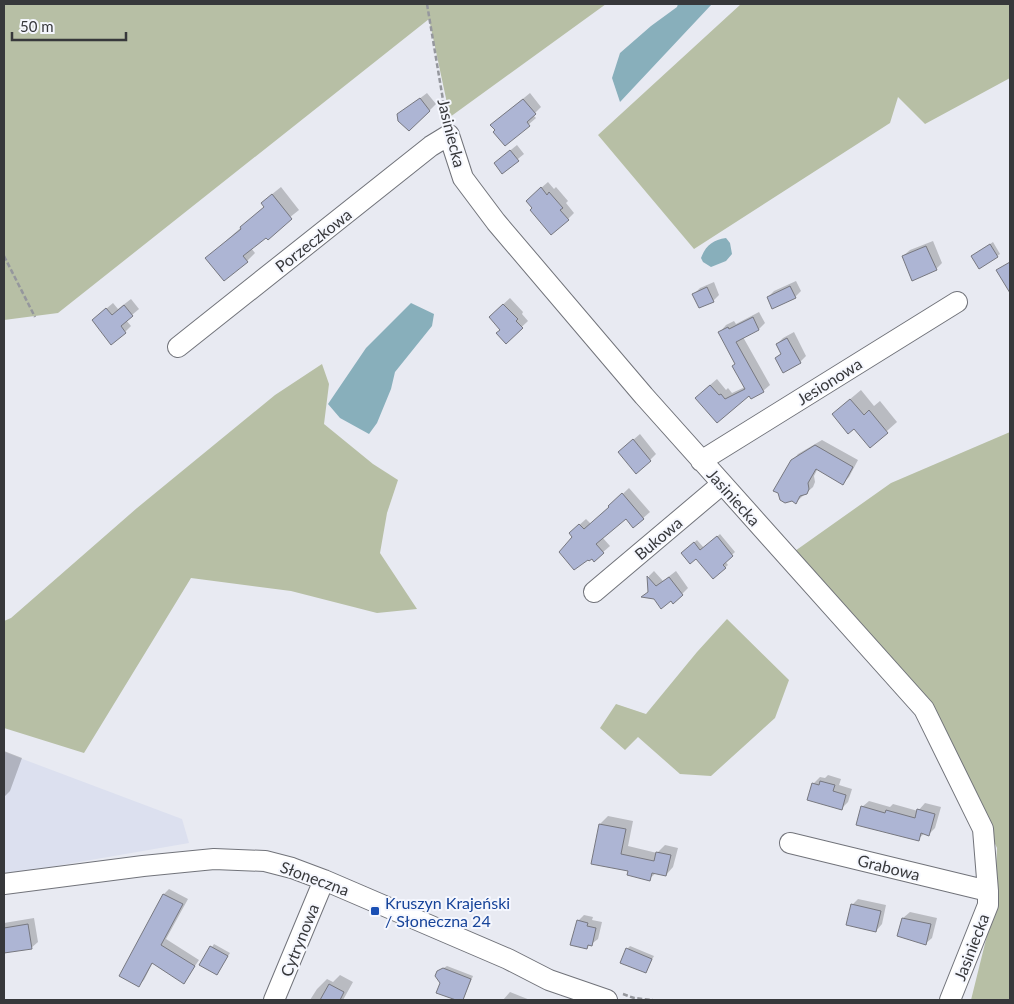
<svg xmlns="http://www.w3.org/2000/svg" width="1014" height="1004" viewBox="0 0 1014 1004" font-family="Lato,sans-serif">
  <rect width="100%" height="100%" fill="#e8eaf2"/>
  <path fill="#dce0ef" d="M4,752L182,819L189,843L4,875Z"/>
  <path fill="#b7bfa5" d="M4,4H606L450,117L429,19L58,313L4,320Z
    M741,4H1010V78L925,124L898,97L890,123L694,249L598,135Z
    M322,364L329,384L324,424L373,464L398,480L387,513L380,553L417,609L377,613L291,591L191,578L84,753L4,728V621L11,618L137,508L275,395Z
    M1010,432V1000H971L994,907L997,848L928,705L795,551L891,483Z
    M727,619L789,680L775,718L711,776L680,774L638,737L625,750L600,728L616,704L646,714L697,652Z"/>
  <path fill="#88afbb" d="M678,4H712L620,102L612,78L620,53L651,26L677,7Z
    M726,238L730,243L732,254L726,261L711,267L703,262L701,258C706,245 713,240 726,238Z
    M411,303L434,314L432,326L395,372L391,389L377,423L369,434L340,418L328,404L366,348Z"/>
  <path fill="#0003" d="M427,93L436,104L424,116L409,129L398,115Z
    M530,93L541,107L533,115L536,118L505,145L498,119Z
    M517,145L524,154L502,172V157Z
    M548,182L554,189L556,187L568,201L566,203L574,213L568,219L533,195Z
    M281,187L299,210L251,248L255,253L247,261L207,258L265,206L271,195Z
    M933,241L942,263L936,269L903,256L910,250Z
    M993,242L1000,254L997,256H972Z
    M796,281L801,291L795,297H768L774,291Z
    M714,282L719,295L713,301L694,294L700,288Z
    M510,298L523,312L522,314L528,321L506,342L496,311Z
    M131,299L139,309L126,320L131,326L125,332L100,314L113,303L118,309Z
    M759,312L765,323L759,329L743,337L770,385L763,391L749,394L717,421L703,391L717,379L726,390L728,388L732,393L745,387L736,364L720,332L726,325L734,321L736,324Z
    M794,332L806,356L800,362L776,358L782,353L777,344L783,338Z
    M861,390L874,406L880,401L897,422L870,446L843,405Z
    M640,434L656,454L650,460L626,446Z
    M822,440L858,460L849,477L843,483L818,468L814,476L815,482L813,487L796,502L792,461L798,454Z
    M629,488L650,512L634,526L626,517L602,537L610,546L594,560L574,537L577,527L586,519L591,524Z
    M720,534L735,552L725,561L728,565L713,578L696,557L682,553L697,540L704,548Z
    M654,571L663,581L676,571L688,588L682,594L671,599L649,591V576Z
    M4,751L22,758L10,791L4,797Z
    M828,775L841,779L839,785L852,789L848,802L842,808L809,800L814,783L820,777L825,778Z
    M869,801L890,807L893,804L918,811L925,803L941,807L935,828L929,834L925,833L918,839L862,807Z
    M608,816L633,821L628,846L657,853L665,845L678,848L673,867L666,875L656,873L649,879L630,870L600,824Z
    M169,889L188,899L166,939L199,960L184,982L153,962L144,980L139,985L120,975L164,894Z
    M858,899L886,905L882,924L876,931L852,905Z
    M910,912L937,918L932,938L925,944L903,918Z
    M584,915L593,917L592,920L602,922L598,939L586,948L578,921Z
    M34,918L38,942L31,948L4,952V923Z
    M214,944L230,953L219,971L201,964Z
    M630,946L654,956L645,972L627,949Z
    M447,966L473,976L463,1000L437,992L441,982L439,971Z
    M340,975L353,982L343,1000H310L317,989L327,979L333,982Z
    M510,992L530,1000H503Z"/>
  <path fill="#adb5d4" stroke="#777880" d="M420,98L430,111L409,131L398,121L397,114Z
    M523,99L536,114L527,122L530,126L505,146L493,132L495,130L490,125Z
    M510,150L519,161L502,174L494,163Z
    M541,187L547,195L549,192L563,208L560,210L569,220L551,235L530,210L532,208L526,201Z
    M272,194L292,219L268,240L266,238L243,256L248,262L224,281L205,258L241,229L240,227L264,207L261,203Z
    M990,244L998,257L979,269L971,256Z
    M926,246L937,270L912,281L902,256Z
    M1010,262V293L996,270Z
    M790,286L796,298L772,309L767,297Z
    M707,287L714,302L699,308L692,294Z
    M503,304L518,319L516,321L523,328L506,344L496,333L500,330L489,317Z
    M124,305L133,316L121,326L126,333L111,345L92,320L106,308L112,315Z
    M753,317L759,330L736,342L764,392L751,399L749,396L717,423L695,398L710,385L719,395L721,394L725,399L745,389L732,366L735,364L718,332L728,327L729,329Z
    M787,338L801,363L783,373L775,358L781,354L776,344Z
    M850,399L864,415L869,410L888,433L870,448L854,429L848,434L832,414Z
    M633,439L651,461L636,474L618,452Z
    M815,445L853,467L843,485L816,469L808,483L809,489L807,494L800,496L796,504L792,501L785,503L780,500L778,493L773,491L791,460Z
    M622,493L644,519L633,528L626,519L596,544L604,553L594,562L592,559L589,561L588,560L574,570L559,552L572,537L569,533L579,524L584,529L609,507L608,506Z
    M717,536L733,556L723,565L726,568L713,579L696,559L690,564L681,553L694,542L700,550Z
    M647,576L656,586L669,577L683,595L673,604L671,601L661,609L654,599L641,597L648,592Z
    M820,781L835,785L833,791L846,795L842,810L807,800L812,783L819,785Z
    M861,806L885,813L886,810L915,818L917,809L935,814L929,836L921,833L919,841L856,825Z
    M599,824L626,829L621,854L654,861L656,852L671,855L666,876L652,873L650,881L627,875L628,871L591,864Z
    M163,894L183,904L161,945L195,966L184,984L152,963L139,987L119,976Z
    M851,904L881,911L876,932L846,925Z
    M902,918L931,924L926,945L897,936Z
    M577,920L588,923L587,926L596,928L592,946L588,945L587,949L570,945Z
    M28,924L32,949L4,953V928Z
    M210,946L228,956L217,975L199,965Z
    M626,948L652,959L646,973L620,963Z
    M443,968L471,979L463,1000H456L436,993L440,983L435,976L437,971Z
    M329,984L344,992L340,1000H320Z"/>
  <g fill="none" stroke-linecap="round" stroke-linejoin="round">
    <defs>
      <path id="minor" d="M178,347L431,146L449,135L463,178L496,222L644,396L924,709L983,829L988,891V905L950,1000
        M701,461L957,302
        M594,592L722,484
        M790,843L988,891
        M4,884L143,866L214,859L265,861L292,868L324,880L508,959L549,980L607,1000
        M274,1000L324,880"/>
    </defs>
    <use href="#minor" stroke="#71737a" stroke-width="22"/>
    <path stroke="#95979d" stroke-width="2.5" stroke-dasharray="5 2.5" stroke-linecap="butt" d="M427,4L446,118
      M4,256L35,317
      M623,994L634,998L653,1000"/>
    <use href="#minor" stroke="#fff" stroke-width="20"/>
  </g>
  <rect fill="#1a4fb4" stroke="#f5f7fe" stroke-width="2" x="370" y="906" width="10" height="10" rx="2.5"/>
  <g text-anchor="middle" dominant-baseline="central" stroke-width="4" stroke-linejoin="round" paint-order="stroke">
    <g font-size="16" fill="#37383b" stroke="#f5f7fe">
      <text transform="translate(452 133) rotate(76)">Jasiniecka</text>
      <text transform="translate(313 240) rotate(-38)">Porzeczkowa</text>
      <text transform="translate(829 381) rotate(-32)">Jesionowa</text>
      <text transform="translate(734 497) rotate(48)">Jasiniecka</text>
      <text transform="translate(658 538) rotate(-40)">Bukowa</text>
      <text transform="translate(889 867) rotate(14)">Grabowa</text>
      <text transform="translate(315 878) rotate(20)">Słoneczna</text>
      <text transform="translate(299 940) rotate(-68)">Cytrynowa</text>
      <text transform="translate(971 947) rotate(-69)">Jasiniecka</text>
    </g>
    <g font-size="16" fill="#164399" stroke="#f5f7fe" text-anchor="start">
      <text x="385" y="902">Kruszyn Krajeński<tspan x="385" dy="18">/ Słoneczna 24</tspan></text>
    </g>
  </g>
  <rect width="1014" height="1004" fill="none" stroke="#37383b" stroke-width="10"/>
  <path d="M12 32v8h114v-8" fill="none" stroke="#37383b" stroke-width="2.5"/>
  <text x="20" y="32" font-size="15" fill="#37383b" stroke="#f5f7fe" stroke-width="4" paint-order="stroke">50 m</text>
</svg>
